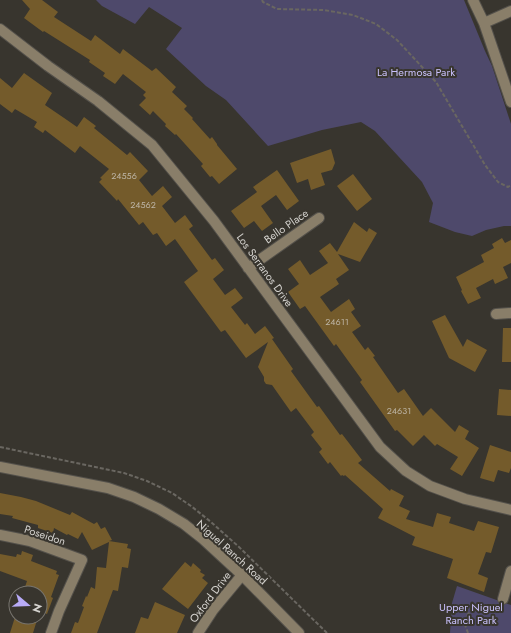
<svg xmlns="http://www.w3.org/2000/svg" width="511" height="633" viewBox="0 0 511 633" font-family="Jost,sans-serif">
  <rect width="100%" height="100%" fill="#38352e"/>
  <path fill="#4e496b" d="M96,0H464L485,51L492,66L511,124V226H504L486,230L472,236L455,232L429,222L433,203L422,182L375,131L361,122L322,130L268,146L226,100L206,86L166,49L182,28L149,7L135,24L102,6Z
    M457,586L511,605V633H450L452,603Z"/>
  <path fill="#745b2b" d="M22,0H42L58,12L54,17L91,41L95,35L120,54L123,49L152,71L156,68L176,87L172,92L187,106L184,109L193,118L192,119L210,139L212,137L217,144V145L237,169L219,184L212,176L210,177L201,166L203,164L176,134L175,135L165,126L166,124L153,111L150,115L139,105L146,98L143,95L146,92L123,74L115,84L103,76L105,73L89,62L90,60L44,31L43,32L24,18L30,9Z
    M24,73L52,93L45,105L67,120L77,127L84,117L96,126L94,128L127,155L130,152L148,171L139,180L152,196L163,186L172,197L162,206L175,223L185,215L193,226L189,229L212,260L215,258L224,270L213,279L225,295L235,288L243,298L231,307L245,325L247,323L255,334L265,326L274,338L272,339L293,369L291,371L317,407L319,406L340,435L342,434L362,460L358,463L390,491L391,489L404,496L399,506L410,511L406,519L433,527L437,513L451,517L449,523L474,531L478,521L499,527L491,553L486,552L478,574L488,578L484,592L447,578L453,559L412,545L415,537L378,518L383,509L345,475L344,476L342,475L341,476L330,462L328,464L319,452L322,449L311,435L314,432L296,408L291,412L272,385L266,384L264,381V377L258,367L268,342L246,358L225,330L221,332L184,282L198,271L175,239L166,246L157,233L153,235L143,222L139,225L118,199L117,201L99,182L102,179L100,178L109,169L80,146L75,153L45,130L43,133L34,127L37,122L15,109L12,113L0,104V78L12,88Z
    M331,149L335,163L332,170L321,173L325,185L311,190L308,179L297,183L290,163Z
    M277,170L299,201L287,210L276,195L261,206L273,223L262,231L254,221L244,228L231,211L257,192L253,187Z
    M353,174L372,199L357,211L337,186Z
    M354,222L367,232L369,228L377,233L360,262L338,254L349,270L336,279L339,284L320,297L331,312L349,299L355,309L351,312L361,326L352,332L365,350L368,347L375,356L373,357L398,393L404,389L423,416L431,408L455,432L459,425L469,431L465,439L479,448L462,476L450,469L458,457L437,444L435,446L424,435L413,446L397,430L395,431L360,382L362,380L336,344L334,346L305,306L300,309L288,292L299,284L288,269L300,260L310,275L328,263L319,251L330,243L337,252Z
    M502,238L505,243L511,240V263L503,267L508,278L495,284L493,279L476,288L481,298L468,304L461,291L462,290L456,277L484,262L481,255L494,248L492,244Z
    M445,315L463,347L467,339L487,350L475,372L449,358L432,321Z
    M503,328H511V362H502Z
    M499,389L511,390V416L497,415Z
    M490,445L511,452V468L509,473L498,470L494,482L480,478Z
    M0,493L21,497L36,501L70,515L72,512L94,524L97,522L101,529L105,527L112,540L109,541L128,544L127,548L131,549L128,568L122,567L118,591L113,590L97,633H71L75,622L78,623L84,607L82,606L86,596L87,597L91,587L95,589L97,567L106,568L109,542L92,550L82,532L78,539L68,534L67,535L54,528L53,533L38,528V525L12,518L13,516L0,514Z
    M22,551L33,555L31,561L57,571L56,574L59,575L51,597L53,598L47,614L40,611V593H23L27,581L0,571V554L16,557L17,554L21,555Z
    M185,562L191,567L193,563L201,570L200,572L205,575L202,578L208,583L188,609L162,589Z
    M155,602L185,615L177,633H135L141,617L148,619Z
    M15,617H27L37,620L33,633H10Z"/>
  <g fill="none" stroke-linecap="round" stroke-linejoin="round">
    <defs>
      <path id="minor" d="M473,0L484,23L511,102
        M484,23L511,11
        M0,29L48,66L98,101L152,145L214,221L380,447L406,471L430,486L465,499L511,510
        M248,268L319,218
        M496,314L511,313
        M0,467L108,488L134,497L159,509L184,524L203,539L242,575L299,633
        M0,535L30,541L82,560L59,611L51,633
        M503,599L511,571
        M198,633L213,610L242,575"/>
    </defs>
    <use href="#minor" stroke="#54514b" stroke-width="12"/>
    <path stroke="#6a6761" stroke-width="2" stroke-dasharray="4 2" stroke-linecap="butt" d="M262,0L263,2L277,9L324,10L353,15L376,24L397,40L436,82L485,165L498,182L508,187L511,185
      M0,447L124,473L147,481L172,493L191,506L211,522L239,547L327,633
      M468,633C467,630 465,626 465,623C465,609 482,607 493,605H495"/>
    <use href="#minor" stroke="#897e69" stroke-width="10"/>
  </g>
  <g text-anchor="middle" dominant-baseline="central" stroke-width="4" stroke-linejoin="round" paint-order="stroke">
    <g font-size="9" fill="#bdb5a6">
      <text x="124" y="175">24556</text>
      <text x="143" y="204">24562</text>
      <text x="337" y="321">24611</text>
      <text x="399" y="410">24631</text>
    </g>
    <g font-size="11" fill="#c9c0fb" stroke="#38352e">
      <text x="416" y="72">La Hermosa Park</text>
      <text x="471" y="607">Upper Niguel<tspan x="471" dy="13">Ranch Park</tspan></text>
    </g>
    <g font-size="11" fill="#d5d3cf" stroke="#38352e">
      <text transform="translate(286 226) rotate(-35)">Bello Place</text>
      <text transform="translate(265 270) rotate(54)">Los Serranos Drive</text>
      <text transform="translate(45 535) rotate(18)">Poseidon</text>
      <text transform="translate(232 552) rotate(42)">Niguel Ranch Road</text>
      <text transform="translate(210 597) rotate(-53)">Oxford Drive</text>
    </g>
  </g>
  <g transform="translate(28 605) rotate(109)"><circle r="19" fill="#38352e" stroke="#77746e"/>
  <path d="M0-3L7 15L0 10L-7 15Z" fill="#b8abf7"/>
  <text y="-6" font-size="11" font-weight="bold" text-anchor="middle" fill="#d5d3cf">N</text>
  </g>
</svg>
